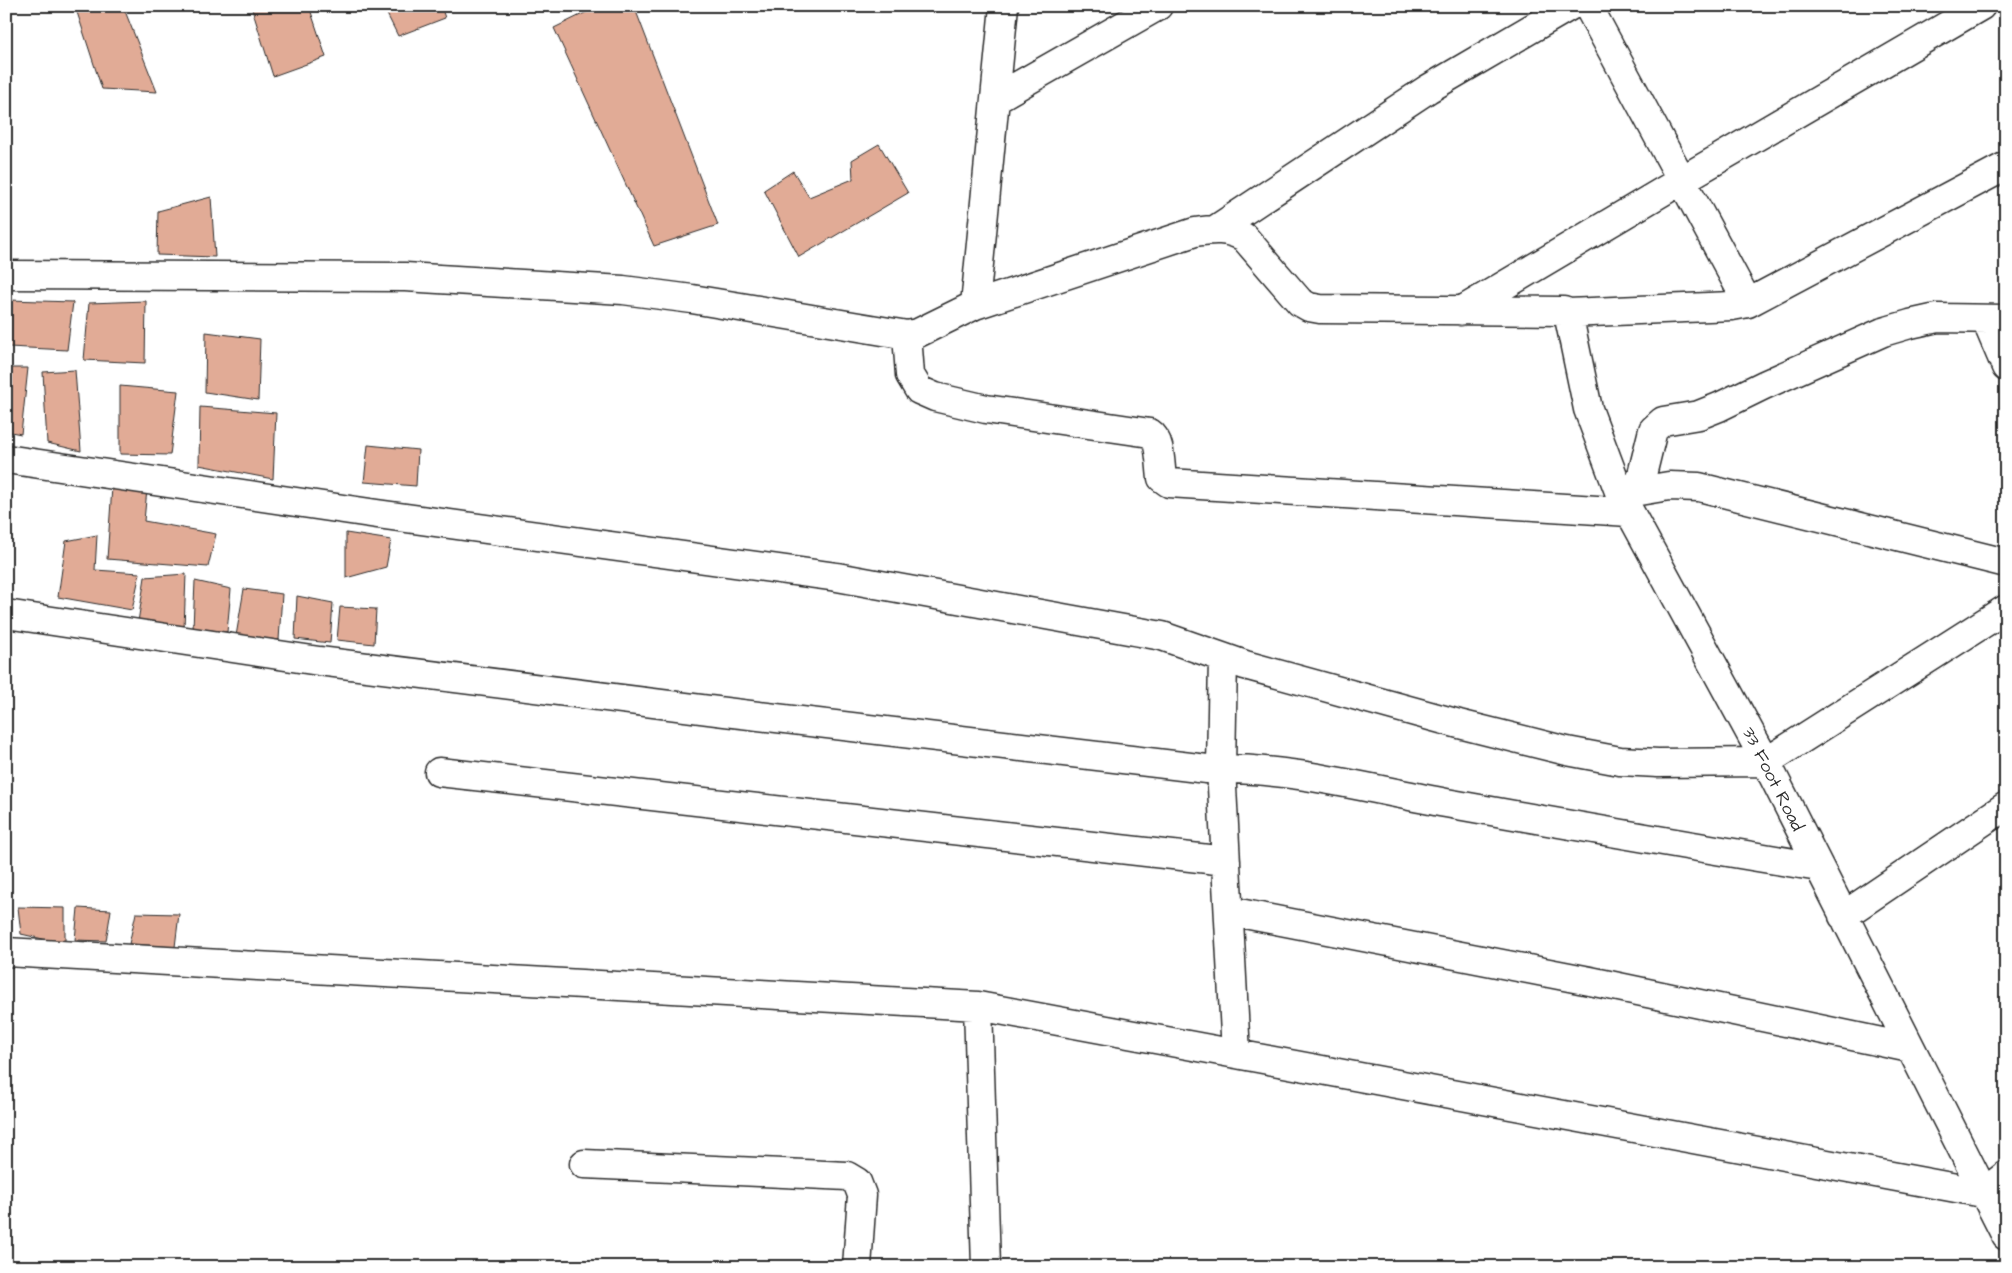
<svg xmlns="http://www.w3.org/2000/svg" width="2012" height="1273" viewBox="0 0 2012 1273" font-family="'Architects Daughter',sans-serif">
  <rect width="100%" height="100%" fill="#fff"/>
  <filter id="ink" filterUnits="userSpaceOnUse"><feTurbulence type="fractalNoise" baseFrequency=".02" numOctaves="2"/><feDisplacementMap in="SourceGraphic" scale="10" xChannelSelector="R" yChannelSelector="G"/><feConvolveMatrix kernelMatrix="1 2 1 2 8 2 1 2 1" color-interpolation-filters="sRGB"/></filter>
  <g filter="url(#ink)">
    <path fill="#e1ab96" stroke="#2b2b2b" d="M75,6H123L157,92L102,89Z
      M251,6H309L326,57L273,76Z
      M383,6H441L445,18L398,36Z
      M599,6H634L718,225L654,246L554,28Z
      M879,144L908,193L799,257L764,190L793,171L809,197L853,179L852,160Z
      M211,197L215,257L157,255L158,211Z
      M9,300L73,302L67,350L9,347Z
      M146,301L145,363L84,360L89,303Z
      M206,332L260,339L258,400L205,392Z
      M6,368H28L21,434L6,431Z
      M75,370L81,451L47,443L43,372Z
      M120,386L178,391L170,455L120,454Z
      M200,407L276,413L273,479L199,465Z
      M368,445L418,450L416,486L364,482Z
      M112,487L147,489L144,521L216,534L208,567L107,559Z
      M346,533L391,540L386,567L346,578Z
      M97,535L95,570L140,573L132,610L58,597L66,541Z
      M186,574L184,629L138,622L145,577Z
      M195,581L231,589L227,632L193,628Z
      M244,589L282,594L279,640L236,636Z
      M297,596L333,603L330,643L295,639Z
      M340,607L376,609L374,644L337,640Z
      M18,907L65,908V944L21,934Z
      M78,908L111,910L106,941L75,940Z
      M136,913L179,914L175,947L129,944Z"/>
    <g fill="none" stroke-linecap="round" stroke-linejoin="round">
      <defs>
        <path id="minor" d="M1588,6L1748,303
          M995,99L1158,6
          M1218,228L1428,89L1570,6
          M6,275L405,277L623,290L692,299L907,335L918,333L975,305L1195,232C1214,229 1227,228 1244,237L1300,302L1309,307L1320,309L1564,311L1568,313L1732,306L1748,303L2006,166
          M975,305L1004,6
          M1461,311L1682,180L1981,6
          M1568,313L1588,409L1620,494L1766,762L2006,1236
          M1986,320L2006,367
          M907,335L910,375L919,390L935,397L986,409L1150,433C1161,440 1160,465 1162,478L1169,483L1629,512
          M6,459L377,514L837,577L1162,636L1245,665L1459,724L1567,751L1620,761L1658,763L1766,762L2006,609
          M1638,491L1653,430L1663,421L1699,415L1719,407L1764,385L1883,332L1910,324L1937,318L2006,319
          M1621,494L1669,486L1699,487L2006,563
          M6,614L319,661L725,712L1207,769C1285,766 1370,789 1446,803C1570,825 1695,847 1819,867
          M1223,658L1221,768L1236,1054
          M439,772L1226,861
          M1229,911L1590,981L1910,1048
          M1843,916L2006,806
          M6,952L978,1006L1983,1193L2006,1175
          M978,1006L986,1267
          M584,1164L847,1176L857,1182L862,1195L857,1267"/>
      </defs>
      <use href="#minor" stroke="#2b2b2b" stroke-width="31"/>
      <use href="#minor" stroke="#fff" stroke-width="28"/>
    </g>
  </g>
  <g text-anchor="middle" dominant-baseline="central" stroke-width="4" stroke-linejoin="round" paint-order="stroke">
    <g font-size="18" fill="#2b2b2b" stroke="#fff">
      <text transform="translate(1773 779) rotate(63)">33 Foot Road</text>
    </g>
  </g>
  <rect width="2012" height="1273" fill="none" stroke="#fff" stroke-width="25"/>
  <rect x="12" y="12" width="1987" height="1248" fill="none" stroke="#2b2b2b" stroke-width="2" filter="url(#ink)"/>
</svg>
